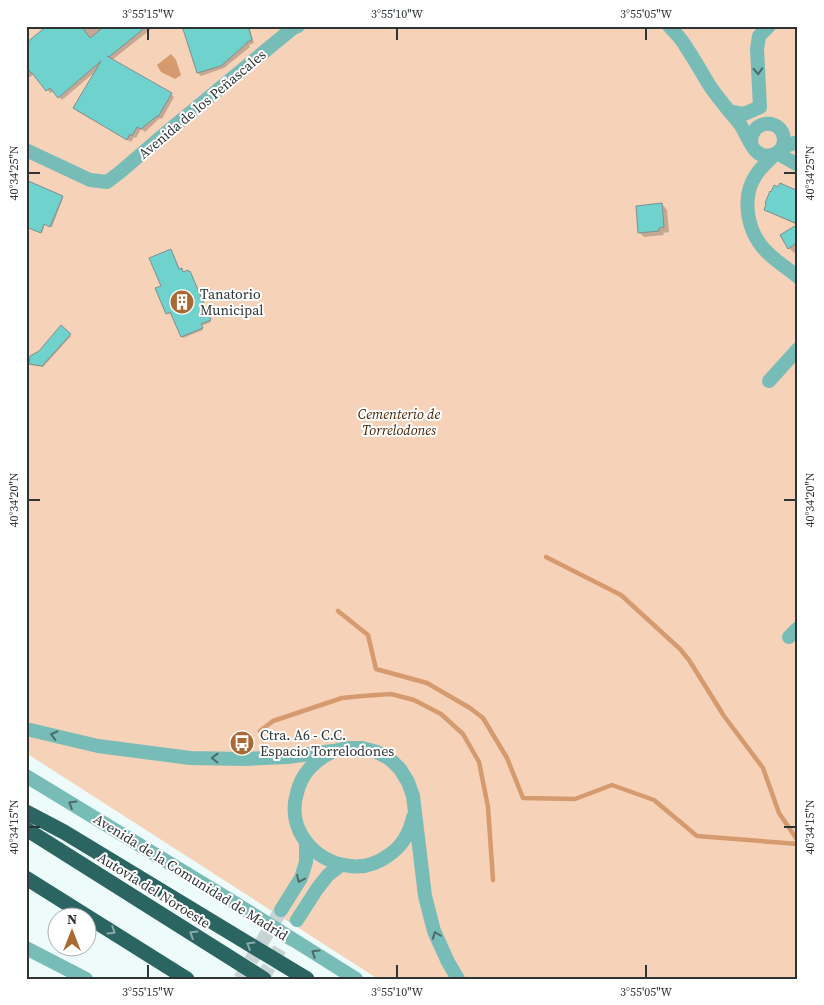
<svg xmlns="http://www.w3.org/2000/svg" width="824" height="1005" viewBox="0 0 824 1005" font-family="'Source Serif 4',serif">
  <rect width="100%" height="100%" fill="#edfcfb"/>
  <path fill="#f6d2b8" d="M26,26H798V979H378L26,753Z"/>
  <path fill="#d59a6d" d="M171,54L176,60L181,75L175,79L161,72L157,65Z"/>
  <path fill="#0003" d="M50,26H155L112,60L171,94L174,97L162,119L160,118L145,132L141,129L136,138L134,137L131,142L77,111L74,108L96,71L62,100L54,91L50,93L36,75L34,74L30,77L26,74V45Z
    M184,26H249L254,43L249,45L250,47L224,68L201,76L198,73Z
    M62,197L63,198L52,227L45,224L42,233L26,227Z
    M662,204L667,210L669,232L663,233L664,235L644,237L639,232Z
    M765,209L798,216L795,224L769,212Z
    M798,225V250L794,253L789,248Z
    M172,251L180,270H182L184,273H190L191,274L211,322L201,326L203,330L183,338L172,313L168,314L167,313L163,287Z
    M61,327L71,336L43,367L31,365L30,364L40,352Z"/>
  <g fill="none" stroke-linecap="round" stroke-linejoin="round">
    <path stroke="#d59a6d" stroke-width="4.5" d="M546,557L621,595L680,649L689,660L724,716L763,768L779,813L798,841
      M338,611L368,635L376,669L427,683L470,708L483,718L507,758L523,798L575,799L612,785L654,800L697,836L798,844
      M260,731L273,721L342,698L362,696L391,694L414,700L441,714L463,734L479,762L488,807L493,880"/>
  </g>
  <path fill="#70d2cd" stroke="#818f8e" d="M47,26H81L90,38L105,26H147L109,57L107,56L172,93L158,117L157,116L141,129L137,127L132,136L130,134L127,140L73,108L101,61L58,98L50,88L46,91L32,73H31L26,67V43Z
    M182,26H248L252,40L247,42V43L221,66L197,73Z
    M26,180L63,196L50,227L44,224L41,233L26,227Z
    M780,183L798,191V242L788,249L780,235L798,224L764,210L766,204L765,203L770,191L771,192L774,185L778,187Z
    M662,203L664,227L659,228V231L638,233L636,206Z
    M171,249L179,269L182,268L183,272L188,270L189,272L190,271L211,320L201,324L203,328L181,337L170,312L166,314L155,288L161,286L149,258Z
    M61,325L71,334L42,366L29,364L30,356L39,351Z"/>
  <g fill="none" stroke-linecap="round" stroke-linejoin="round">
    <path stroke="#c7d4d3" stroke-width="14" stroke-dasharray="14 7" stroke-linecap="butt" d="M240,979L281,910
      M262,979L297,920"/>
    <path stroke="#78bcb8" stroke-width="14" d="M669,26C675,33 682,39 686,47C694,59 701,71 708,83C714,93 722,102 729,111C732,115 736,119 739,123C745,130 750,147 757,152C763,157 772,157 778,152C782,149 784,144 784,139C782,117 750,119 751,143
      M729,111L744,114L760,107L757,49L759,36L769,26
      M782,147L798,142
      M26,150L90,180L107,182L119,173L168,131L293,28L298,26
      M777,153L798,165
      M775,154C769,161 761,167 756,175C741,197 747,231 765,250C774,260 787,268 798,277
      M769,381L798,349
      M789,637L798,628
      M26,729L98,746L190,758L244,759L287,757L333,751L348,748H362L377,752L390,759L400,769L408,782L413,796L425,896L434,931L448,962L458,979
      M330,753C322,757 315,762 309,769C303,776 299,784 297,793C286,829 314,862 350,866C364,868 378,863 389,855C402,846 410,832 413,817
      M26,776L230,900L356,979
      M281,910L301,878L306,862V843
      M297,920L317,889L328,875L341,865
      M26,948L86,979"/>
    <path stroke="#2a6562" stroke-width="15" d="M26,812L64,832L307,979
      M26,829L264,979
      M26,878L187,979"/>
  </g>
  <defs><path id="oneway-chevron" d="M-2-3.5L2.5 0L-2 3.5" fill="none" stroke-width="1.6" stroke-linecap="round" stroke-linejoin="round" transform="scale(1.25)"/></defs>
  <g stroke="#4c6a69">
    <use href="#oneway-chevron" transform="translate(758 71) rotate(87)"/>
    <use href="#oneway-chevron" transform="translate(54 735) rotate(-166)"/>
    <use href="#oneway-chevron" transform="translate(215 758) rotate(-179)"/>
    <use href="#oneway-chevron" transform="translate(72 804) rotate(-149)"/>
    <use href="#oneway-chevron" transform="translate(300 879) rotate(115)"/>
    <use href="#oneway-chevron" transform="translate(436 935) rotate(-111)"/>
    <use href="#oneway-chevron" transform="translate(315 953) rotate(-148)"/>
  </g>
  <g stroke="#8aaaa9">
    <use href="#oneway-chevron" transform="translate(112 931) rotate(32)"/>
    <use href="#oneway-chevron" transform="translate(193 934) rotate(-148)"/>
    <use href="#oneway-chevron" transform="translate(250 945) rotate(-149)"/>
  </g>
  <path fill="none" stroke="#2e3434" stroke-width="2" d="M148,28V40M397,28V40M646,28V40M28,173H40M784,173H796M28,500H40M784,500H796M28,827H40M784,827H796M148,965V978M397,965V978M646,965V978"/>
  <defs>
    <symbol id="building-disc" viewBox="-11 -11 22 22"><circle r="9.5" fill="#aa6933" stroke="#fff"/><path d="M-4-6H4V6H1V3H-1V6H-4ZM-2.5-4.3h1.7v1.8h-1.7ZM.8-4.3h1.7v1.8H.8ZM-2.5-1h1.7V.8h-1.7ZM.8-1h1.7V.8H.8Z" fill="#fff"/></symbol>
    <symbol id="bus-disc" viewBox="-11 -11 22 22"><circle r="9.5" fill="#aa6933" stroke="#fff"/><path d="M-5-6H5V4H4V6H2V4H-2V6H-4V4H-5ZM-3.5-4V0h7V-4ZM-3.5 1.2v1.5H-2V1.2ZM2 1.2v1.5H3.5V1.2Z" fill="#fff"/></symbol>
  </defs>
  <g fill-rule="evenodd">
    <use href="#building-disc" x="168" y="288" width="28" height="28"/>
    <use href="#bus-disc" x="228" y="729" width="28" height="28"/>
  </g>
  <g text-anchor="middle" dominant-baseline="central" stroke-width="4" stroke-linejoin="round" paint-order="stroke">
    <g font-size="14" fill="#2e3434" stroke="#fff">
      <text transform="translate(202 104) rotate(-40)">Avenida de los Peñascales</text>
      <text transform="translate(191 877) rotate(32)">Avenida de la Comunidad de Madrid</text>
      <text transform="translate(154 890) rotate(32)">Autovía del Noroeste</text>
    </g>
    <g font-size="14" fill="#2e3434" stroke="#fff" text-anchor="start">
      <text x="200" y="294">Tanatorio<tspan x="200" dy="16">Municipal</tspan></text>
      <text x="260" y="735">Ctra. A6 - C.C.<tspan x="260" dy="16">Espacio Torrelodones</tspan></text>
    </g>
    <g font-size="14" font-style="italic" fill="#482200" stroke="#fff">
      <text x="399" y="414">Cementerio de<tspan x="399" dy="16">Torrelodones</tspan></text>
    </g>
  </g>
  <rect width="824" height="1005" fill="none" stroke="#ffffff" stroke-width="55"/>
  <g transform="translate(72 932)"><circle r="24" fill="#ffffff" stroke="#abaeae"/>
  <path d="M0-4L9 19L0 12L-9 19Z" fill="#aa6933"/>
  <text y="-8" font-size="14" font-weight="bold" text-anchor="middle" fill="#2e3434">N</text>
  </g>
  <rect x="28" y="28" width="768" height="950" fill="none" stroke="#2e3434" stroke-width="2"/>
  <g font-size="12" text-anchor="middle" fill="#2e3434">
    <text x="148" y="18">3°55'15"W</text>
    <text x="397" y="18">3°55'10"W</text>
    <text x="646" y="18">3°55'05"W</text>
    <text transform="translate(14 173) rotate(-90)" y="4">40°34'25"N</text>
    <text transform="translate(810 173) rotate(-90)" y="4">40°34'25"N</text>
    <text transform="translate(14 500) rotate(-90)" y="4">40°34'20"N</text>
    <text transform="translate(810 500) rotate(-90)" y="4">40°34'20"N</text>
    <text transform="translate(14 827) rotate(-90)" y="4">40°34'15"N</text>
    <text transform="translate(810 827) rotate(-90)" y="4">40°34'15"N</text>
    <text x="148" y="996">3°55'15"W</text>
    <text x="397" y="996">3°55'10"W</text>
    <text x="646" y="996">3°55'05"W</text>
  </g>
</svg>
